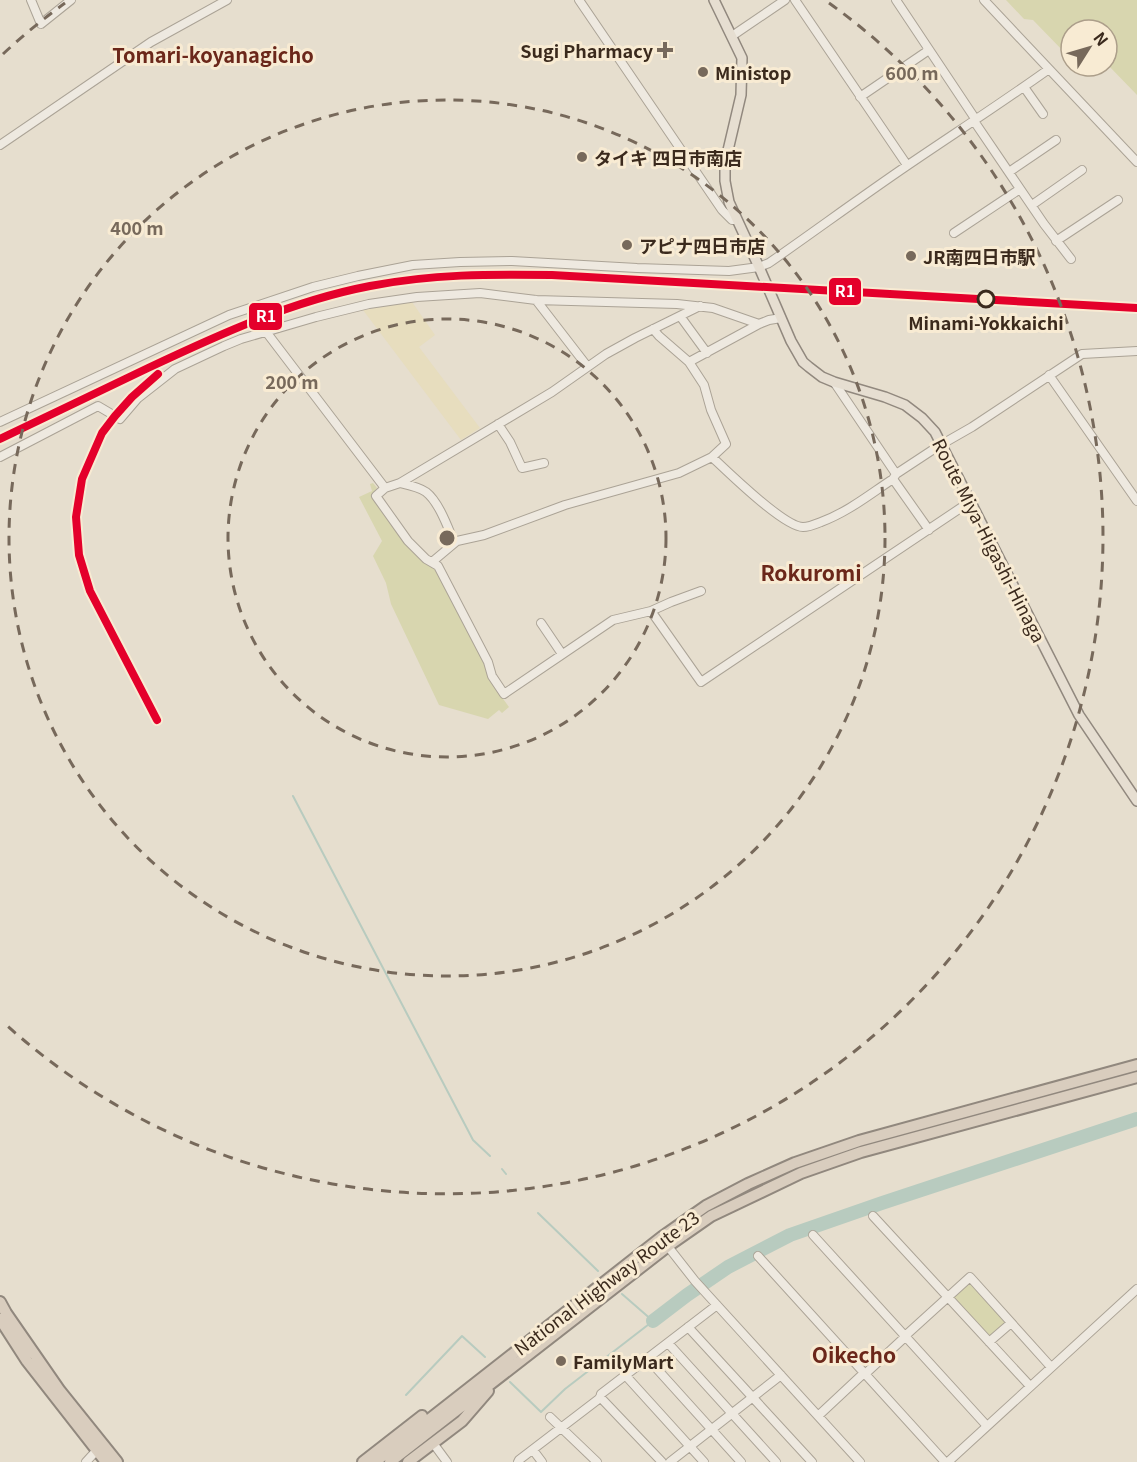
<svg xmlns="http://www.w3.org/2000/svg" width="1137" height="1462" viewBox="0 0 1137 1462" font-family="Georgia,'Noto Sans JP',serif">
  <rect width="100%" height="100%" fill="#e6dece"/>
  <path fill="#e7ddbe" d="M412,302L435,335L419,347L480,428L461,440L363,310Z"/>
  <path fill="#d8d6af" d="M1006,0H1137V95L1107,64V30H1071V51L1066,54L1033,20L1024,19Z
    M373,483L377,488L373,494L424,562L435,569L486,663L488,678L509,707L502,713L499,710L488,719L439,705L391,604L386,583L373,556L382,541L359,497L372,491L370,484Z
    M969,1282H972L1006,1321V1323L990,1338L954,1299L953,1295Z"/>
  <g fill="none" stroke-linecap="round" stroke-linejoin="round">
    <path stroke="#b8cbbf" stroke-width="2" d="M293,796L473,1140L490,1156
      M502,1169L506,1174
      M538,1213L598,1271
      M510,1382L541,1412L565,1389L653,1321L622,1294
      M406,1395L462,1336L485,1357"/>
    <path stroke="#b8cbbf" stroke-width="14" d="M653,1321L687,1295L728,1267L790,1235L882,1203L1137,1119"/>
    <defs>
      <path id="minor" d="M31,0L41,24L71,0
        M579,0L722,210L732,220H736
        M795,0L907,165
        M896,0L976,120
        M984,0L1049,69
        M732,36L785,0
        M1024,87L1043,114
        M860,97L926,52L928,48
        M974,121L1044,224L1071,259
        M0,145L151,42L227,0
        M1009,172L1056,140
        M1032,205L1082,170
        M954,233L1020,189
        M1056,241L1118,200
        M536,300L587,366
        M700,306L635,338L606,354L552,392L400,483L385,488L376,496L408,541L426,559L438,566L488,662L492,676L504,694L613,620L651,611L701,682L971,501
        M680,316L707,353
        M267,333L385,488
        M689,362L759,324
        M1049,375L1137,501
        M834,382L896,474
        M0,422L229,315L313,287L358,276L413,265L460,262L512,261L637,268L729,271L759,267L769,263C815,231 861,197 908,165C955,133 1003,102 1049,69L1137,162
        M498,424L510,442L522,468L544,463
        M0,457L98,406L120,419L138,398L175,369L224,346L241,339L316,317L369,304L417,297L480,293L536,300L677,304L713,308L759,324L769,320L781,318
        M712,457C728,472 784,527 803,527C809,527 816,524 821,522C848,512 870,494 893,479L896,474L937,447L972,427L1082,354L1137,351
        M893,479L929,530
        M400,483C409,485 419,487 426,492C439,502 448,528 454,542
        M432,562L457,541L484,535L565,505L679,473L712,457L726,444L711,410L704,385L689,362L659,336L653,329
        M651,611L671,602L701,591
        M541,623L562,654
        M873,1216L1030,1386
        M813,1235L987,1426
        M666,1244L695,1281L860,1462
        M758,1256L945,1462
        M688,1327L812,1462
        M905,1336L970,1277L1051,1367
        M989,1342L1011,1323
        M668,1343L776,1462
        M648,1359L741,1462
        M865,1374L905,1337
        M626,1376L704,1462
        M600,1397L662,1462
        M818,1416L864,1373
        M550,1417L597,1462
        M433,1443L447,1462
        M533,1450L542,1462
        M86,1462L97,1450
        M518,1462L519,1460L600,1398L601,1394L717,1305
        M670,1462L781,1375
        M948,1462L1137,1289"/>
      <path id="major" d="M714,0L742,58L741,95L725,163V181L729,202L759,267L791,341L803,362L809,367L822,377L834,382L885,397L905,405L922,418L935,432L1079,715L1137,801"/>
      <path id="highway" d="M0,1302L6,1313L60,1391L117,1462
        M0,1319L27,1361L106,1462
        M363,1462L422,1416
        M375,1462L662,1237L706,1206L748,1184L795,1163L859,1141L1137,1065
        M390,1462L668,1246L711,1216L801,1173L861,1152L1137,1077
        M408,1462L462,1421L488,1391"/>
    </defs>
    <use href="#minor" stroke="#aba396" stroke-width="10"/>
    <use href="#major" stroke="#91887e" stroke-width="12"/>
    <use href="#highway" stroke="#91887e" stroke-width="14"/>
    <use href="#minor" stroke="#eee9e0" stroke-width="8"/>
    <use href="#major" stroke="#e6ded1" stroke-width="9"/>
    <use href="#highway" stroke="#d9cdbe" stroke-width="10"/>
    <defs>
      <path id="rail-1" d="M0,439C49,415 99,392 148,368C220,334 292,301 370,286C432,274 490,274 552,275L1137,308
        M157,720L90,591L79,555L76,517L82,479L102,433L115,416L132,397L158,374"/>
    </defs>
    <use href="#rail-1" stroke="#f8ebd3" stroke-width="12"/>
    <use href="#rail-1" stroke="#e4002b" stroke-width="8"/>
  </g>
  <g fill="none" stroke="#77695b" stroke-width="3" stroke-dasharray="10 8">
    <circle cx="447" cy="538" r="219"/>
    <circle cx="447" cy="538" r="438"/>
    <path d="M3 54A657 657 0 0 1 65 3M829 3A657 657 0 1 1 3 1022"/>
  </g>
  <g fill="#77695b" stroke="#f8ebd3" stroke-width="2">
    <path d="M662 41h6v6h6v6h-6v6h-6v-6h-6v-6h6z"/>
    <circle cx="703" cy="72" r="6"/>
    <circle cx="582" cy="157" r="6"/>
    <circle cx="627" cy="245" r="6"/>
    <circle cx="911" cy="256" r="6"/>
    <circle cx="561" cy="1361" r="6"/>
  </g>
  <circle fill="#f8ebd3" stroke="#3b2a1d" stroke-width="3" cx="986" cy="299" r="8"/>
  <g text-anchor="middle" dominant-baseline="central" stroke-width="6" stroke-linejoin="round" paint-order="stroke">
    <g font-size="18" font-weight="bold" fill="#3b2a1d" stroke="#f8ebd3" text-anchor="start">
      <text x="653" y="50" text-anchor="end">Sugi Pharmacy</text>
      <text x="715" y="72">Ministop</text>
      <text x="594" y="157">タイキ 四日市南店</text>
      <text x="639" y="245">アピナ四日市店</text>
      <text x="923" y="256">JR南四日市駅</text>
      <text x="573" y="1361">FamilyMart</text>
    </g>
    <g font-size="18" font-weight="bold" fill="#3b2a1d" stroke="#f8ebd3">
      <text x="986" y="322">Minami-Yokkaichi</text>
    </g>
    <g font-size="18" fill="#3b2a1d" stroke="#f8ebd3">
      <text transform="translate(990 540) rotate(63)">Route Miya-Higashi-Hinaga</text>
      <text transform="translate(606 1282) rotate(-37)">National Highway Route 23</text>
    </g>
    <g font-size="20" font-weight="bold" fill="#6b271a" stroke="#f8ebd3">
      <text x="213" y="54">Tomari-koyanagicho</text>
    </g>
    <g font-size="21" font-weight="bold" fill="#6b271a" stroke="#f8ebd3">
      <text x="811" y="572">Rokuromi</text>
      <text x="854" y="1354">Oikecho</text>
    </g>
  </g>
  <circle cx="447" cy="538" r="9" fill="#77695b" stroke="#f8ebd3" stroke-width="3"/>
  <g font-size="18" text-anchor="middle" font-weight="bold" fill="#77695b" stroke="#f8ebd3" stroke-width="6" stroke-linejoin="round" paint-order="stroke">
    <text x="912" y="80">600 m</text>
    <text x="137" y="235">400 m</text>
    <text x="292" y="389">200 m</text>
  </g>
  <g stroke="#f8ebd3" stroke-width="2">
    <rect x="828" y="277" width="34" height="29" rx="6" fill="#e4002b"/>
    <rect x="248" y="302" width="35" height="29" rx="6" fill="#e4002b"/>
  </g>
  <g font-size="16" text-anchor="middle" font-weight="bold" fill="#fff">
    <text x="845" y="297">R1</text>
    <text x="266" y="322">R1</text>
  </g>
  <g transform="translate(1089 48) rotate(53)"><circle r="28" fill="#f8ebd3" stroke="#ac9e8a" stroke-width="1.5"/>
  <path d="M0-4.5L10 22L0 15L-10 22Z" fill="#77695b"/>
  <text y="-9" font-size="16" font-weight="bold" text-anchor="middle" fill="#3b2a1d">N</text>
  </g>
</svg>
